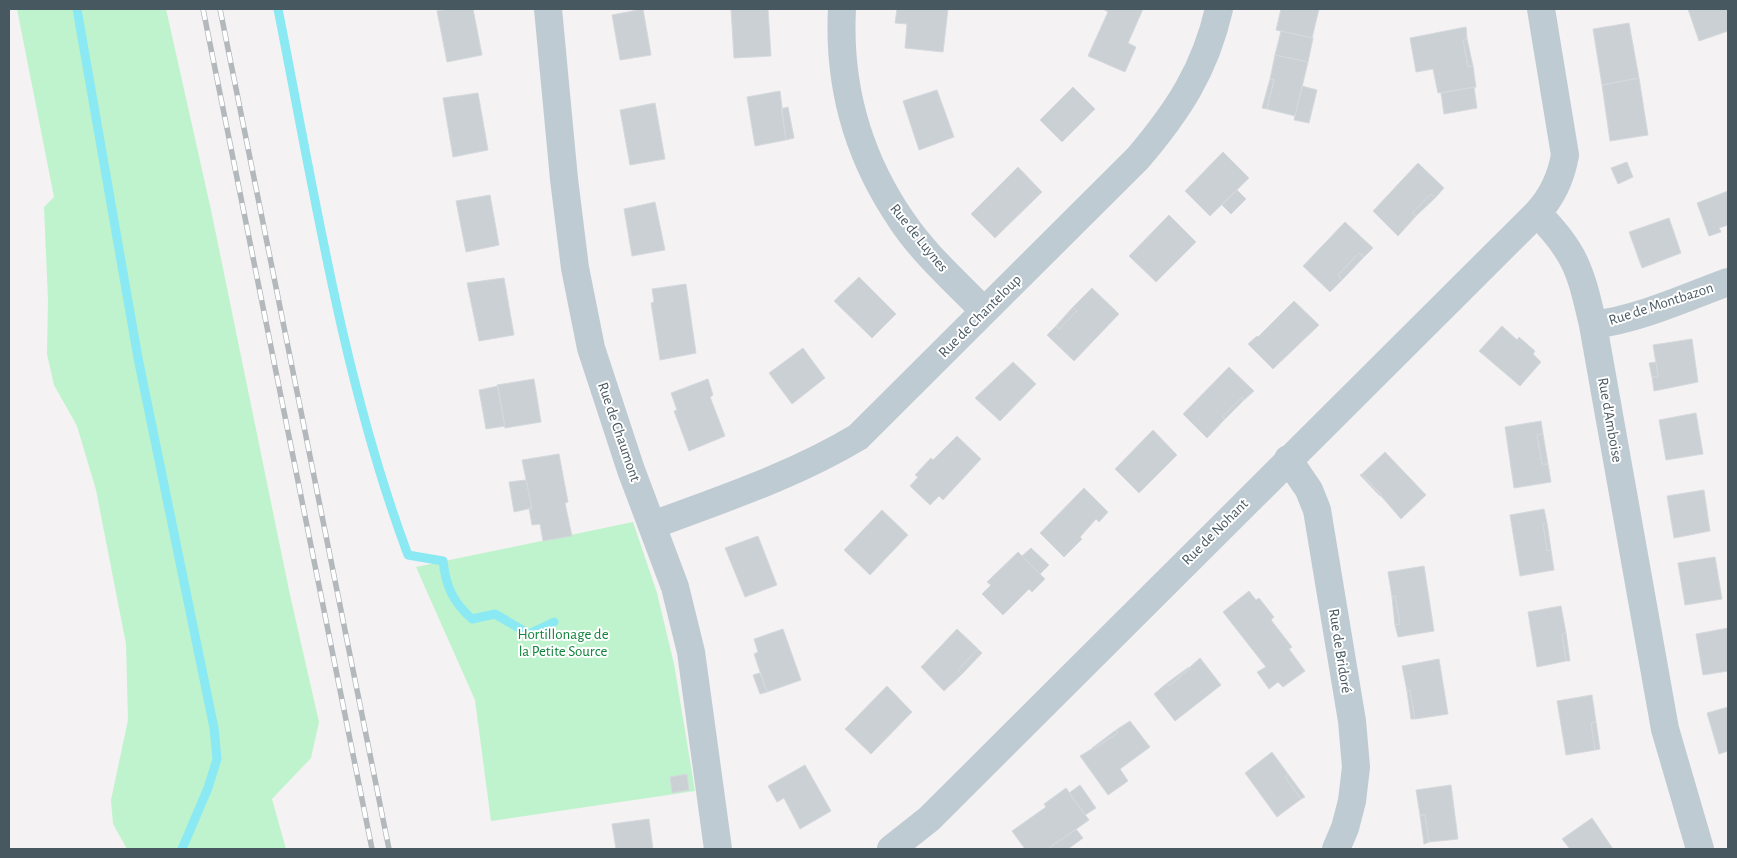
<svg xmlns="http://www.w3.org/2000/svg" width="1737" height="858" viewBox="0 0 1737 858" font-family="'Alegreya Sans',sans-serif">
  <rect width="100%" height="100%" fill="#f4f2f2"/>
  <path fill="#bff3cd" d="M17,9H166L211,210L290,595L319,722L311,758L272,799L286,849H127L113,824L111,800L128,720L126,644L96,490L77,426L54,385L47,354L48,300L44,207L54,197Z
    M633,522L657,593L674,664L695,791L491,821L475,700L416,567Z"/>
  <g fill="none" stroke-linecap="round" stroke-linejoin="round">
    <path stroke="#8ae9f2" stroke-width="9" d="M77,9L138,358L214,728L217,759L208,788L182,849
      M278,9C314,190 343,381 408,555L443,561C446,587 453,602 472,619L495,614L529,634L554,622"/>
  </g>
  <path fill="#cbd0d4" stroke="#d5d9dd" d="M450,9H473L482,55L447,62L437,11Z
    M643,9L651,55L620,60L612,15Z
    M731,9H768L771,56L734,58Z
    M897,9H948L943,52L905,48L907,24L895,23Z
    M1103,9H1143L1128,43L1136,47L1125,72L1088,56L1108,12Z
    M1281,9H1319L1312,38L1276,30Z
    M1688,9H1728V31L1699,41Z
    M1629,23L1639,78L1602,85L1593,29Z
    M1466,27L1467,39L1463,40L1468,67L1473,66L1476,87L1438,93L1433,69L1416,72L1410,38Z
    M1281,31L1313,38L1308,62L1275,55Z
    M1467,39L1473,66L1468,67L1463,40Z
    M1275,55L1308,62L1295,116L1267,109L1274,80L1270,79Z
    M1639,78L1648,135L1610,141L1602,85Z
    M1270,79L1274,80L1267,109L1262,108Z
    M1302,86L1317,90L1309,123L1294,120Z
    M1073,87L1095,109L1062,142L1040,120Z
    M1474,87L1477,108L1444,114L1441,93Z
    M937,90L954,137L919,150L903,101Z
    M780,91L786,140L755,146L747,97Z
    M478,93L488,150L453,157L443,98Z
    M655,103L665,159L630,165L620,110Z
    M788,107L794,138L786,140L781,109Z
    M1223,152L1249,178L1210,216L1185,191Z
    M1627,162L1633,177L1618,184L1611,168Z
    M1418,163L1444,188L1435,198L1431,194L1412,213L1416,216L1398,236L1373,211Z
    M1018,167L1042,192L995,238L971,214Z
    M1237,190L1246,199L1231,214L1222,205Z
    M1728,191V225L1719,228L1721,232L1709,236L1697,203Z
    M1431,194L1435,198L1416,216L1412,213Z
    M490,195L499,245L466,252L456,201Z
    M655,202L665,250L632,256L624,209Z
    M1169,215L1196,242L1156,282L1129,256Z
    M1669,218L1681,253L1642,268L1629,232Z
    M1345,222L1373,248L1364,257L1359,253L1338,275L1342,280L1330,292L1303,266Z
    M1359,253L1364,257L1342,280L1338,275Z
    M859,277L896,314L872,338L834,301Z
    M504,278L514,335L479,341L467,283Z
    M686,284L696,353L660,360L651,303L654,302L652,289Z
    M1092,288L1119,314L1074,361L1047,335L1056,326L1059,329L1077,311L1073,307Z
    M1294,301L1319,325L1273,369L1248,344L1257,336L1258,337Z
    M1073,307L1077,311L1059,329L1056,326Z
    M1502,326L1517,340L1519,337L1535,351L1533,354L1541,362L1520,386L1479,351Z
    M1692,339L1698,382L1654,391L1652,377L1658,376L1653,345Z
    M803,348L825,378L792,404L769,373Z
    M1013,362L1036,384L1000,421L975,398Z
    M1656,362L1658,376L1652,377L1649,363Z
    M1229,367L1254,391L1244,400L1242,397L1222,417L1225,419L1207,438L1183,414Z
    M534,379L541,422L505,428L497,385Z
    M708,379L713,395L710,397L725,436L689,451L674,411L677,410L671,393Z
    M498,386L505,426L486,429L479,390Z
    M1242,397L1244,400L1225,419L1222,417Z
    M1696,413L1703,454L1666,460L1659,420Z
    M1541,421L1543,434L1537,435L1542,464H1548L1551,482L1514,488L1505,427Z
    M1153,430L1177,455L1139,493L1115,469Z
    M1543,434L1548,464H1542L1537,435Z
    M957,436L981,459L943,500L939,496L930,505L910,486L918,477L915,475L931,458L933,460Z
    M1385,452L1426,495L1401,519L1362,474Z
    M559,454L568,502L565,503L572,536L543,541L540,524L532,525L529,508H532L522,460Z
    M1362,474L1382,495L1380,496L1360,475Z
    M526,480L532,508L514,512L509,482Z
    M1084,488L1108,512L1099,522L1096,519L1080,537L1082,539L1064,557L1040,533Z
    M1704,490L1710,531L1674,538L1667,496Z
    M1544,509L1547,523L1543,524L1547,551L1551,550L1554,570L1520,576L1510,515Z
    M882,510L908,535L870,575L844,550Z
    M1547,523L1551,550L1547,551L1543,524Z
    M758,536L777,585L745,597L725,548Z
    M1031,548L1049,565L1040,574L1022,556Z
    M1018,552L1045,579L1032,592L1029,589L1003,615L982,594L991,585L987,582Z
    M1715,557L1722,599L1685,605L1678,563Z
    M1424,566L1434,631L1398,637L1395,625L1400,624L1395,596L1392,597L1388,572Z
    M1249,591L1256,600L1259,598L1274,617L1271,620L1292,647L1289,649L1305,671L1283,687L1278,682L1269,689L1257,672L1266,667L1223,612Z
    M1395,596L1400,624L1395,625L1392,597Z
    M1561,606L1566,633L1562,634L1566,661L1537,667L1528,612Z
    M1728,628V671L1703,675L1696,634Z
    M783,629L801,680L767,692L754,654L758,652L754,639Z
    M957,629L978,649L958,670L962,674L944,691L921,667Z
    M1566,633L1570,661H1566L1562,634Z
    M978,649L982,653L962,674L958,670Z
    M1200,658L1221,685L1175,721L1154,694L1167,683L1169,686Z
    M1439,659L1448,714L1415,719L1410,690L1407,691L1402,666Z
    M1189,667L1190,669L1169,686L1167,683Z
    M760,673L767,692L760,694L753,675Z
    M887,686L912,712L871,754L845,729Z
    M1410,690L1415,719H1411L1407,691Z
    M1592,695L1596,722L1591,723L1595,750L1566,755L1557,701Z
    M1728,707V751L1719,754L1707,713Z
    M1130,721L1150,747L1120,769L1128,781L1108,795L1080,756L1118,733L1116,730Z
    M1596,722L1600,749L1595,750L1591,723Z
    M1116,730L1118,733L1094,750L1092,748Z
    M1272,752L1288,774L1285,777L1301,799L1277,817L1245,773Z
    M805,765L831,811L800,829L784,798L777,802L768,786Z
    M687,774L689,790L672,793L670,777Z
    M1288,774L1305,797L1301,799L1285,777Z
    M1080,785L1096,808L1085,815L1069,793Z
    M1451,785L1458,839L1429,842L1425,815H1420L1416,790Z
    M1066,788L1089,820L1048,849H1025L1012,831L1046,807L1044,804Z
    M1420,815H1425L1429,842L1424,844Z
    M1592,818L1613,849H1570L1562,839Z
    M649,819L653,849H616L612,824Z
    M1076,829L1083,838L1068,849H1052L1050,847Z"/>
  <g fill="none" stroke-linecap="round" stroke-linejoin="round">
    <path stroke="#bfcbd2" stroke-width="28" d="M548,9L564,179L575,268L591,348L631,470L675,587L691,652L718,849
      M842,9C838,86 858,157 902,221C924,254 956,282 984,311
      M1541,9L1565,155C1561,178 1553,196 1537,213C1576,252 1581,272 1593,325L1665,729L1700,849
      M1593,325C1640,319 1684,298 1728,282
      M1288,459L1309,490L1317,510L1352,721L1356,767L1352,801L1345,828L1336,849
      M653,525C722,499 793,476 858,437L1138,158C1178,111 1205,70 1219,9
      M891,849L929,819L1537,213"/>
    <defs>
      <path id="rail" d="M203,9L372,849
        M220,9L389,849"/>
    </defs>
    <use href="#rail" stroke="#b3b8bc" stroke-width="5.5"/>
    <use href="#rail" stroke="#fff" stroke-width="4" stroke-dasharray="11" stroke-linecap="butt"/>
  </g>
  <g text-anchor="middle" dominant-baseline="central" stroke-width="4" stroke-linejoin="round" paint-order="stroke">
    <g font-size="15" fill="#485861" stroke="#fff">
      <text transform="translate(919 238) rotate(51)">Rue de Luynes</text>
      <text transform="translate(1661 304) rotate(-18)">Rue de Montbazon</text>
      <text transform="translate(980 316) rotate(-45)">Rue de Chanteloup</text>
      <text transform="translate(1610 420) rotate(80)">Rue d'Amboise</text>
      <text transform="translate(619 432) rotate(71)">Rue de Chaumont</text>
      <text transform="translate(1215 532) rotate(-45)">Rue de Nohant</text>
      <text transform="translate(1340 651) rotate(81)">Rue de Bridoré</text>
    </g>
    <g font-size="15" fill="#12833d" stroke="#fff">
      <text x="563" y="634">Hortillonage de<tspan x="563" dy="17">la Petite Source</tspan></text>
    </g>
  </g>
  <rect width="1737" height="858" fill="none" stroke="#485861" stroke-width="20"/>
</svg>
